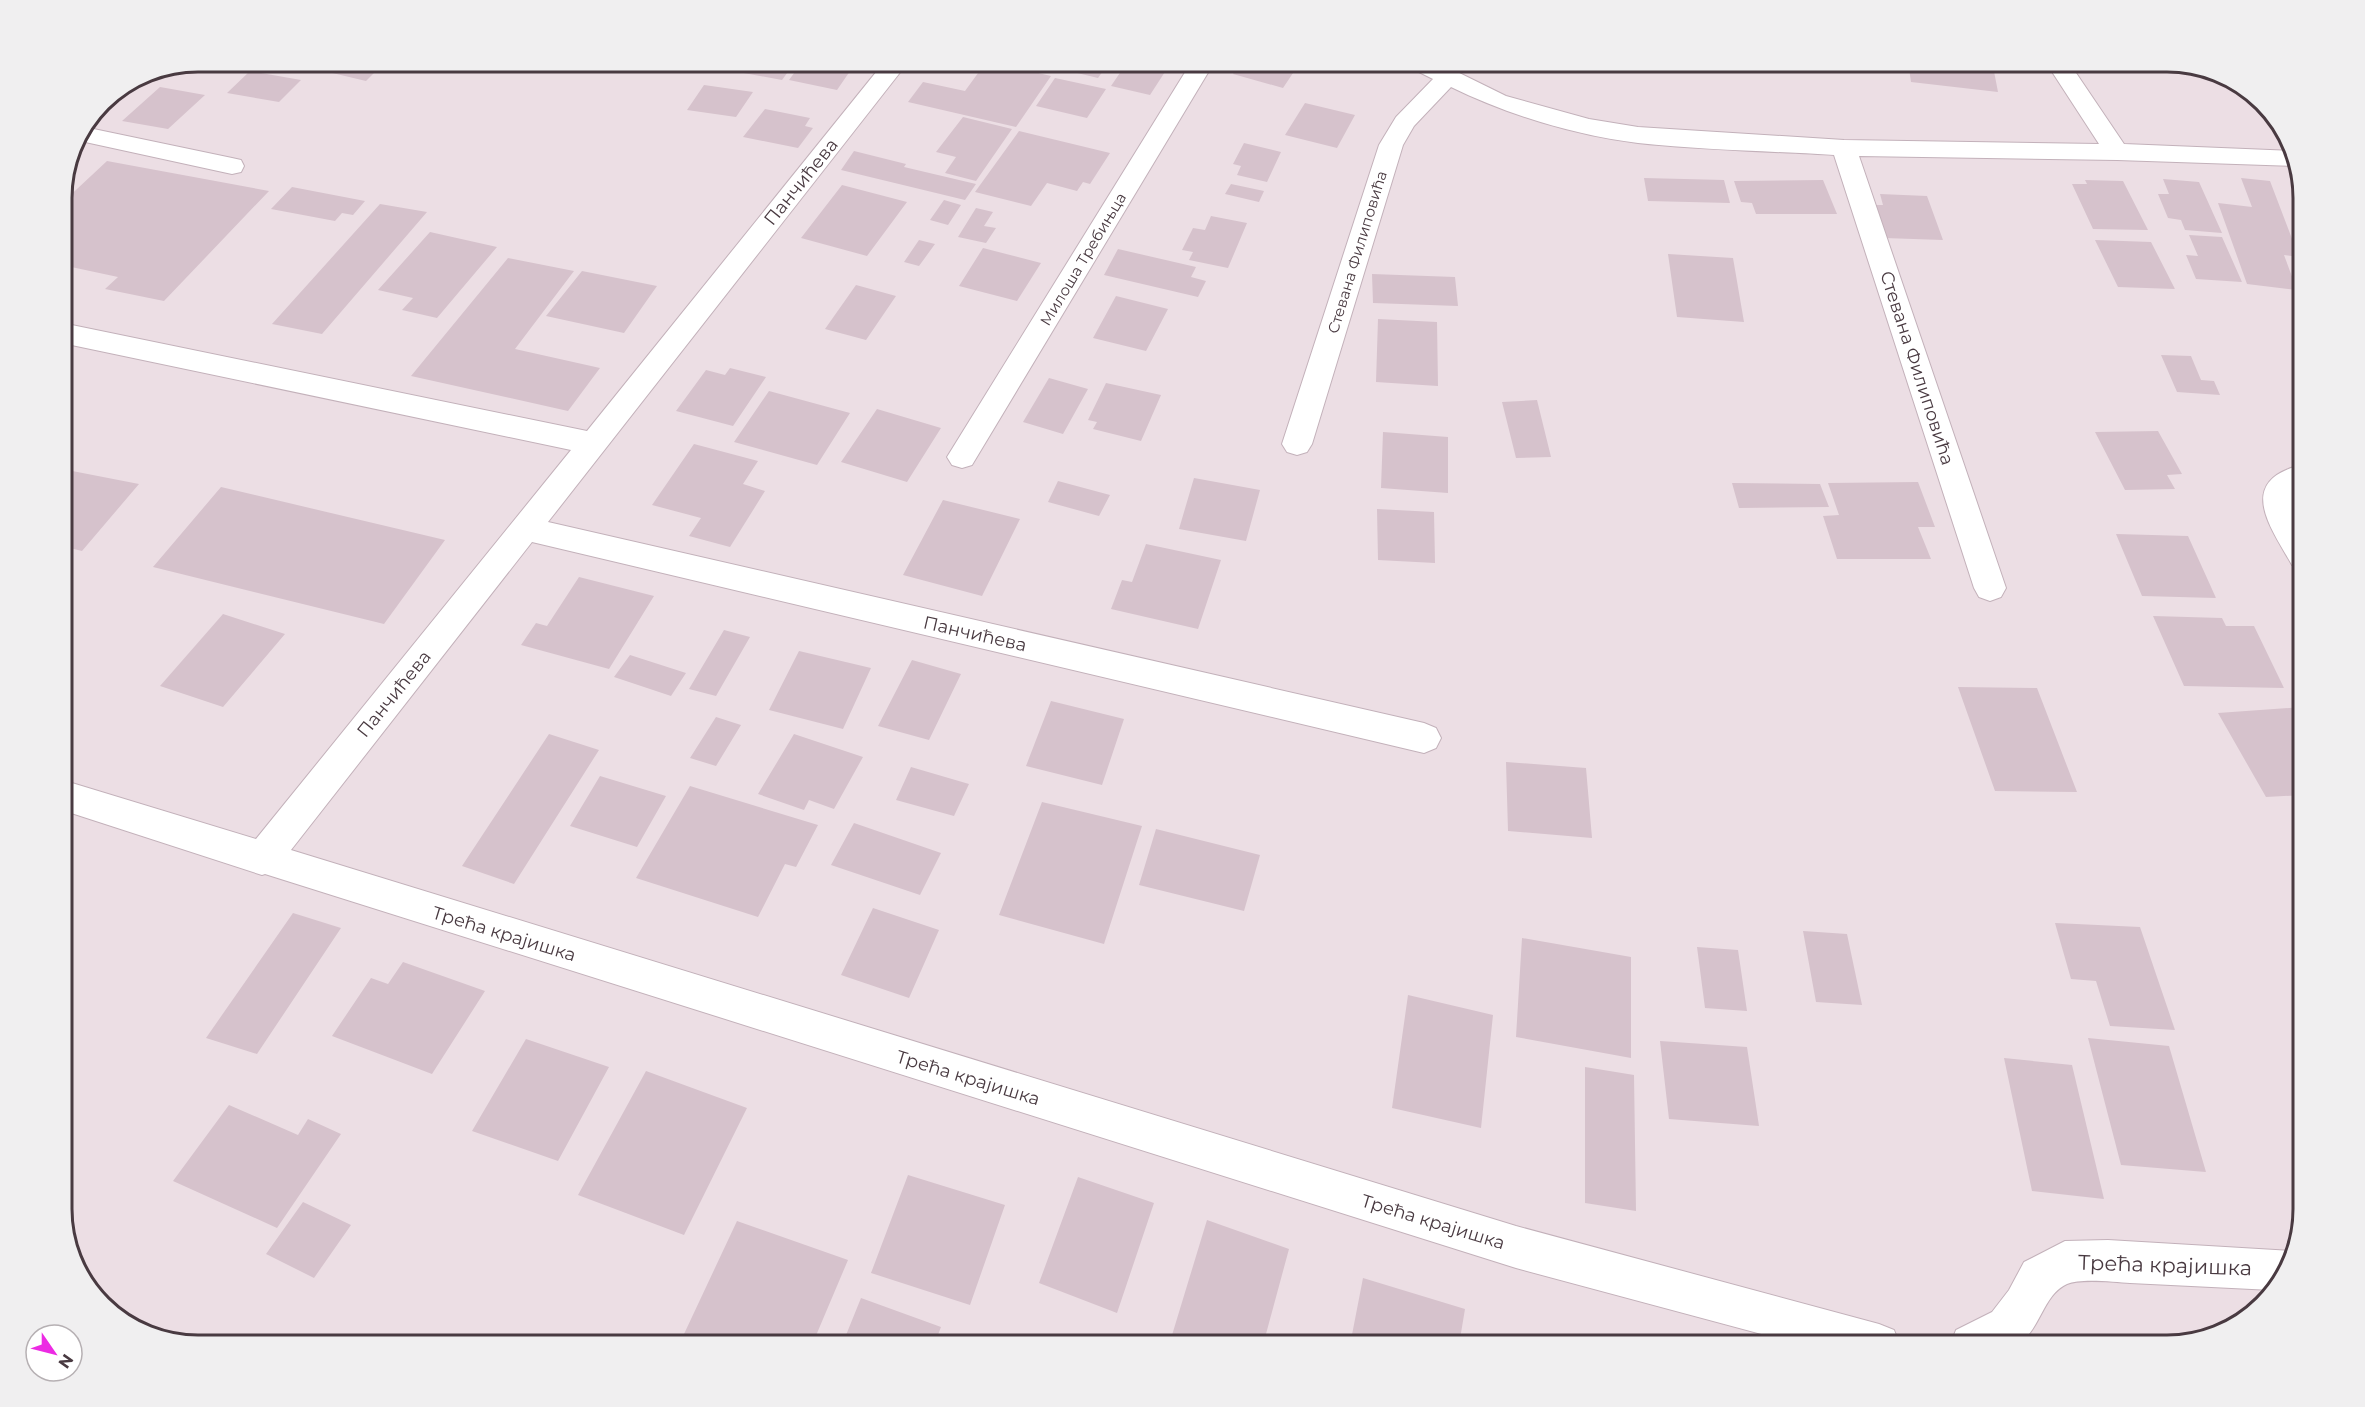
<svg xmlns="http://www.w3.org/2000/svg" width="2365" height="1407" viewBox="0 0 2365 1407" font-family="Montserrat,sans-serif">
  <rect width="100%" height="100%" fill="#f5ecef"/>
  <path fill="#ecdee4" d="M198,61H2167L2235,80L2285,130L2303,190V1209L2285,1277L2235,1327L2167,1345H198L130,1327L80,1277L62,1217V190L72,146L102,101L146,72Z"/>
  <path fill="#d6c2cc" d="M282,61H386L366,81Z
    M628,61H668L660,72L624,66Z
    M699,61H732L726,69L697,64Z
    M740,61H796L782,80L733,71Z
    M803,61H857L837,90L789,80Z
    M1071,61H1110L1098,78L1065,70Z
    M1128,61H1172L1150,95L1111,86Z
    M1242,61H1301L1283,88L1233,74Z
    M1908,61H1992L1998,92L1911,82Z
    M996,63L1051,76L1016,127L908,102L923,82L965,91L981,69L990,71Z
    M250,71L301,80L279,102L227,93Z
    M1055,78L1106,89L1087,118L1036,106Z
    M704,85L753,92L736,117L687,110Z
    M160,87L205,95L168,129L122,121Z
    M1305,103L1355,115L1337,148L1285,135Z
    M765,109L810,118L805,126L813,128L798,148L743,137Z
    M963,117L1012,129L976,181L945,173L956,157L936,152Z
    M1019,131L1110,153L1090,184L1083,182L1077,191L1047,183L1031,206L975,192Z
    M1244,143L1281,152L1267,182L1237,175L1241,166L1233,164Z
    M854,151L906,164L904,167L976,184L965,200L841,170Z
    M107,161L269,191L164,301L105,289L118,277L62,265V203Z
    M1644,178L1724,180L1730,203L1648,201Z
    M2241,178L2270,181L2299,257L2284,255L2297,290L2247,284L2218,203L2252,207Z
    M2163,179L2199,182L2222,233L2185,230L2181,220L2168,218L2158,194H2169Z
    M1823,180L1837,214H1756L1752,203L1741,202L1734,181Z
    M2085,180L2123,181L2148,230L2093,229L2072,184H2087Z
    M1231,184L1264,191L1259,202L1225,194Z
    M842,185L907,202L867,256L801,238Z
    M292,187L365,201L353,215L342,213L335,221L271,209Z
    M1880,194L1927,196L1943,240L1884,238L1872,205H1883Z
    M944,200L961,205L948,225L930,220Z
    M380,204L427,212L322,334L272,324Z
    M976,208L993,212L984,226L996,228L986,243L958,237Z
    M1211,216L1247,223L1228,268L1189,260L1193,252L1182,250L1193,228L1205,230Z
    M430,232L497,247L437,318L402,310L413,298L378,290Z
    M2189,235L2222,237L2242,282L2196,279L2186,255L2198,256Z
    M919,240L935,244L919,266L904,262Z
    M2095,240L2151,242L2175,289L2118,287Z
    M983,248L1041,263L1017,301L959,286Z
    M1118,249L1196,267L1191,277L1206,281L1198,297L1104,275Z
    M1668,254L1733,258L1744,322L1677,317Z
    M508,258L574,271L515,349L600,368L568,411L411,376Z
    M582,271L657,286L624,333L546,316Z
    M1372,274L1455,277L1458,306L1373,303Z
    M856,285L896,296L866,340L825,329Z
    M1116,296L1168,309L1146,351L1093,338Z
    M1378,319L1437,322L1438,386L1376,382Z
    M2161,355L2191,356L2201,380L2214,381L2220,395L2177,392Z
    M730,368L766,377L733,426L676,411L706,370L725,375Z
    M1049,378L1088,389L1063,434L1023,422Z
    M1106,383L1161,395L1141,441L1093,429L1097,422L1088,420Z
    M2294,383L2303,384V401L2301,400Z
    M769,391L850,413L817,465L734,442Z
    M1537,400L1551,457L1516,458L1502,402Z
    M877,409L941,428L907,482L841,462Z
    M2158,431L2182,474L2167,475L2175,489L2125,490L2095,432Z
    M1383,432L1448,437V493L1381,488Z
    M694,444L758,461L743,484L765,491L730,547L689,536L701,518L652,505Z
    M62,469L139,484L82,551L62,546Z
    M1194,478L1260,490L1246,541L1179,529Z
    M1058,481L1110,495L1099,516L1048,502Z
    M1918,482L1935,527H1918L1931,559H1837L1823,516L1839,515L1828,483Z
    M1732,483L1820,484L1829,507L1739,508Z
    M221,487L445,540L384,624L153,567Z
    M943,500L1020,519L982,596L903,575Z
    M1377,509L1434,512L1435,563L1378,560Z
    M2116,534L2188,536L2216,598L2142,596Z
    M1146,544L1221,560L1198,629L1111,609L1122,580L1132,582Z
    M579,577L654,596L609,669L521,645L536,623L547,626Z
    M223,614L285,634L223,707L160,686Z
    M2153,616L2222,618L2226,626H2254L2284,688L2184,686Z
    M724,630L750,637L716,696L689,689Z
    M799,651L871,668L843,729L769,710Z
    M630,655L686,673L671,696L614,677Z
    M912,660L961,674L929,740L878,726Z
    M1958,687L2037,688L2077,792L1995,791Z
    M1051,701L1124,719L1102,785L1026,766Z
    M2303,707V795L2266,797L2218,713Z
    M716,717L741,725L716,766L690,758Z
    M549,734L599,750L514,884L462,866Z
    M794,734L863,757L834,809L809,800L804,810L758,794Z
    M1506,762L1586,768L1592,838L1508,831Z
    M911,767L969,784L954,816L896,800Z
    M600,776L666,796L637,847L570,826Z
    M690,786L818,825L796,867L785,864L758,917L636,878Z
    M1042,802L1142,826L1104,944L999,915Z
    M854,823L941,853L920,895L831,865Z
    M1156,829L1260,855L1244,911L1139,885Z
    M873,908L939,930L909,998L841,975Z
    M293,913L341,928L257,1054L206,1038Z
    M2055,923L2140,927L2175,1030L2110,1026L2096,981L2071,979Z
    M1803,931L1847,934L1862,1005L1816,1002Z
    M1522,938L1631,957V1058L1516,1037Z
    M1697,947L1738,950L1747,1011L1705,1008Z
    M403,962L485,991L432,1074L332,1036L371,978L388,984Z
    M1408,995L1493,1015L1481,1128L1392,1108Z
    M2088,1038L2169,1046L2206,1172L2121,1165Z
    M526,1039L609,1067L558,1161L472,1131Z
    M1660,1041L1747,1047L1759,1126L1669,1119Z
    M2004,1058L2072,1065L2104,1199L2032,1191Z
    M1585,1067L1634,1075L1636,1211L1585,1203Z
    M646,1071L747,1108L684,1235L578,1195Z
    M229,1105L298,1135L308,1119L341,1134L277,1228L173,1181Z
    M908,1175L1005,1205L970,1305L871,1273Z
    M1078,1177L1154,1203L1117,1313L1039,1283Z
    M303,1202L351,1225L314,1278L266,1254Z
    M1207,1220L1289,1249L1263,1345H1169Z
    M737,1221L848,1260L812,1345H715L684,1334Z
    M1363,1278L1465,1309L1459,1345H1350Z
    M861,1298L941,1327L934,1345H842Z"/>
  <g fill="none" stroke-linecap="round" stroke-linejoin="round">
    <defs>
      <path id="minor" d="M885,61H909L548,522L1424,723L1436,728L1441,738L1436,748L1424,753L532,542L291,850L1516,1226L1879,1324L1894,1330L1900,1345H1802L1516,1268L265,874L262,875L62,810V780L256,839L571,450L62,343V323L587,431Z
        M1192,61H1215L972,465L962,468L952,465L947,457L952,449Z
        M1404,61H1435L1506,96L1589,119L1638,127L1844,140L2099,144L2045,61H2068L2124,144L2291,151L2296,166L2117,160L1859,156L2006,588L2001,597L1990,601L1979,597L1974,588L1834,155C1769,151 1703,150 1638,143C1575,135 1508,115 1451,87L1414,126L1403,145L1312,444L1307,452L1297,455L1287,452L1282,444L1379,145L1396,117L1433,79L1407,66Z
        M84,127L232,158L241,160L244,166L241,172L232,174L76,140Z
        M2294,467H2303V489L2293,496L2296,516L2303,529V568L2292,565C2273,531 2237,485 2294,467Z
        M2108,1240L2292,1251L2285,1277L2272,1290C2225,1288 2178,1285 2130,1283C2115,1282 2080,1278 2067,1284C2041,1296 2041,1333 2015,1345H1950L1956,1330L1992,1312L2009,1290L2024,1262L2065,1241Z"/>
    </defs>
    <use href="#minor" stroke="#c3b1ba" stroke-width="2"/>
    <use href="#minor" fill="#fff" fill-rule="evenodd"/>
  </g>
  <g text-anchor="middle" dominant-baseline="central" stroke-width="4.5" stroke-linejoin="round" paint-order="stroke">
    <g font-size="15" fill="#493a41" stroke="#fff">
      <text transform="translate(1357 252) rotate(-73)">Стевана Филиповића</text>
      <text transform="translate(1083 259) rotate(-59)">Милоша Требињца</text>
    </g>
    <g font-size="18" fill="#493a41" stroke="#fff">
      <text transform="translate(801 182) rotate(-51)">Панчићева</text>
      <text transform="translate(1917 368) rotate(72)">Стевана Филиповића</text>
      <text transform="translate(975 634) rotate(13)">Панчићева</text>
      <text transform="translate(394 694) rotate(-51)">Панчићева</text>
      <text transform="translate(504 934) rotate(17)">Трећа крајишка</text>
      <text transform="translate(968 1078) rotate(17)">Трећа крајишка</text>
      <text transform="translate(1433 1222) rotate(17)">Трећа крајишка</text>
    </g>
    <g font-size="21" fill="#493a41" stroke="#fff">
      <text transform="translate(2165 1265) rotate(2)">Трећа крајишка</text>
    </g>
  </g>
  <path d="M0 0H2365V1407H0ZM198 72H2167A126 126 0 0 1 2293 198V1209A126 126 0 0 1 2167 1335H198A126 126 0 0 1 72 1209V198A126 126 0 0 1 198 72Z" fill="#f0eff0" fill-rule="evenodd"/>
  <path fill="none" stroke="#493a41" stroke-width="3" d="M198 72H2167A126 126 0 0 1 2293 198V1209A126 126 0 0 1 2167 1335H198A126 126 0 0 1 72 1209V198A126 126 0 0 1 198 72Z"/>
  <g transform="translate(54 1353) rotate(125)"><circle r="28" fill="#ffffff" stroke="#b6b0b3" stroke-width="1.5"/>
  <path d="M0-4.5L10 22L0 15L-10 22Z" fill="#ec2be3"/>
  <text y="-9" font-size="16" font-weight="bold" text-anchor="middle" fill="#493a41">N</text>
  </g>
</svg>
